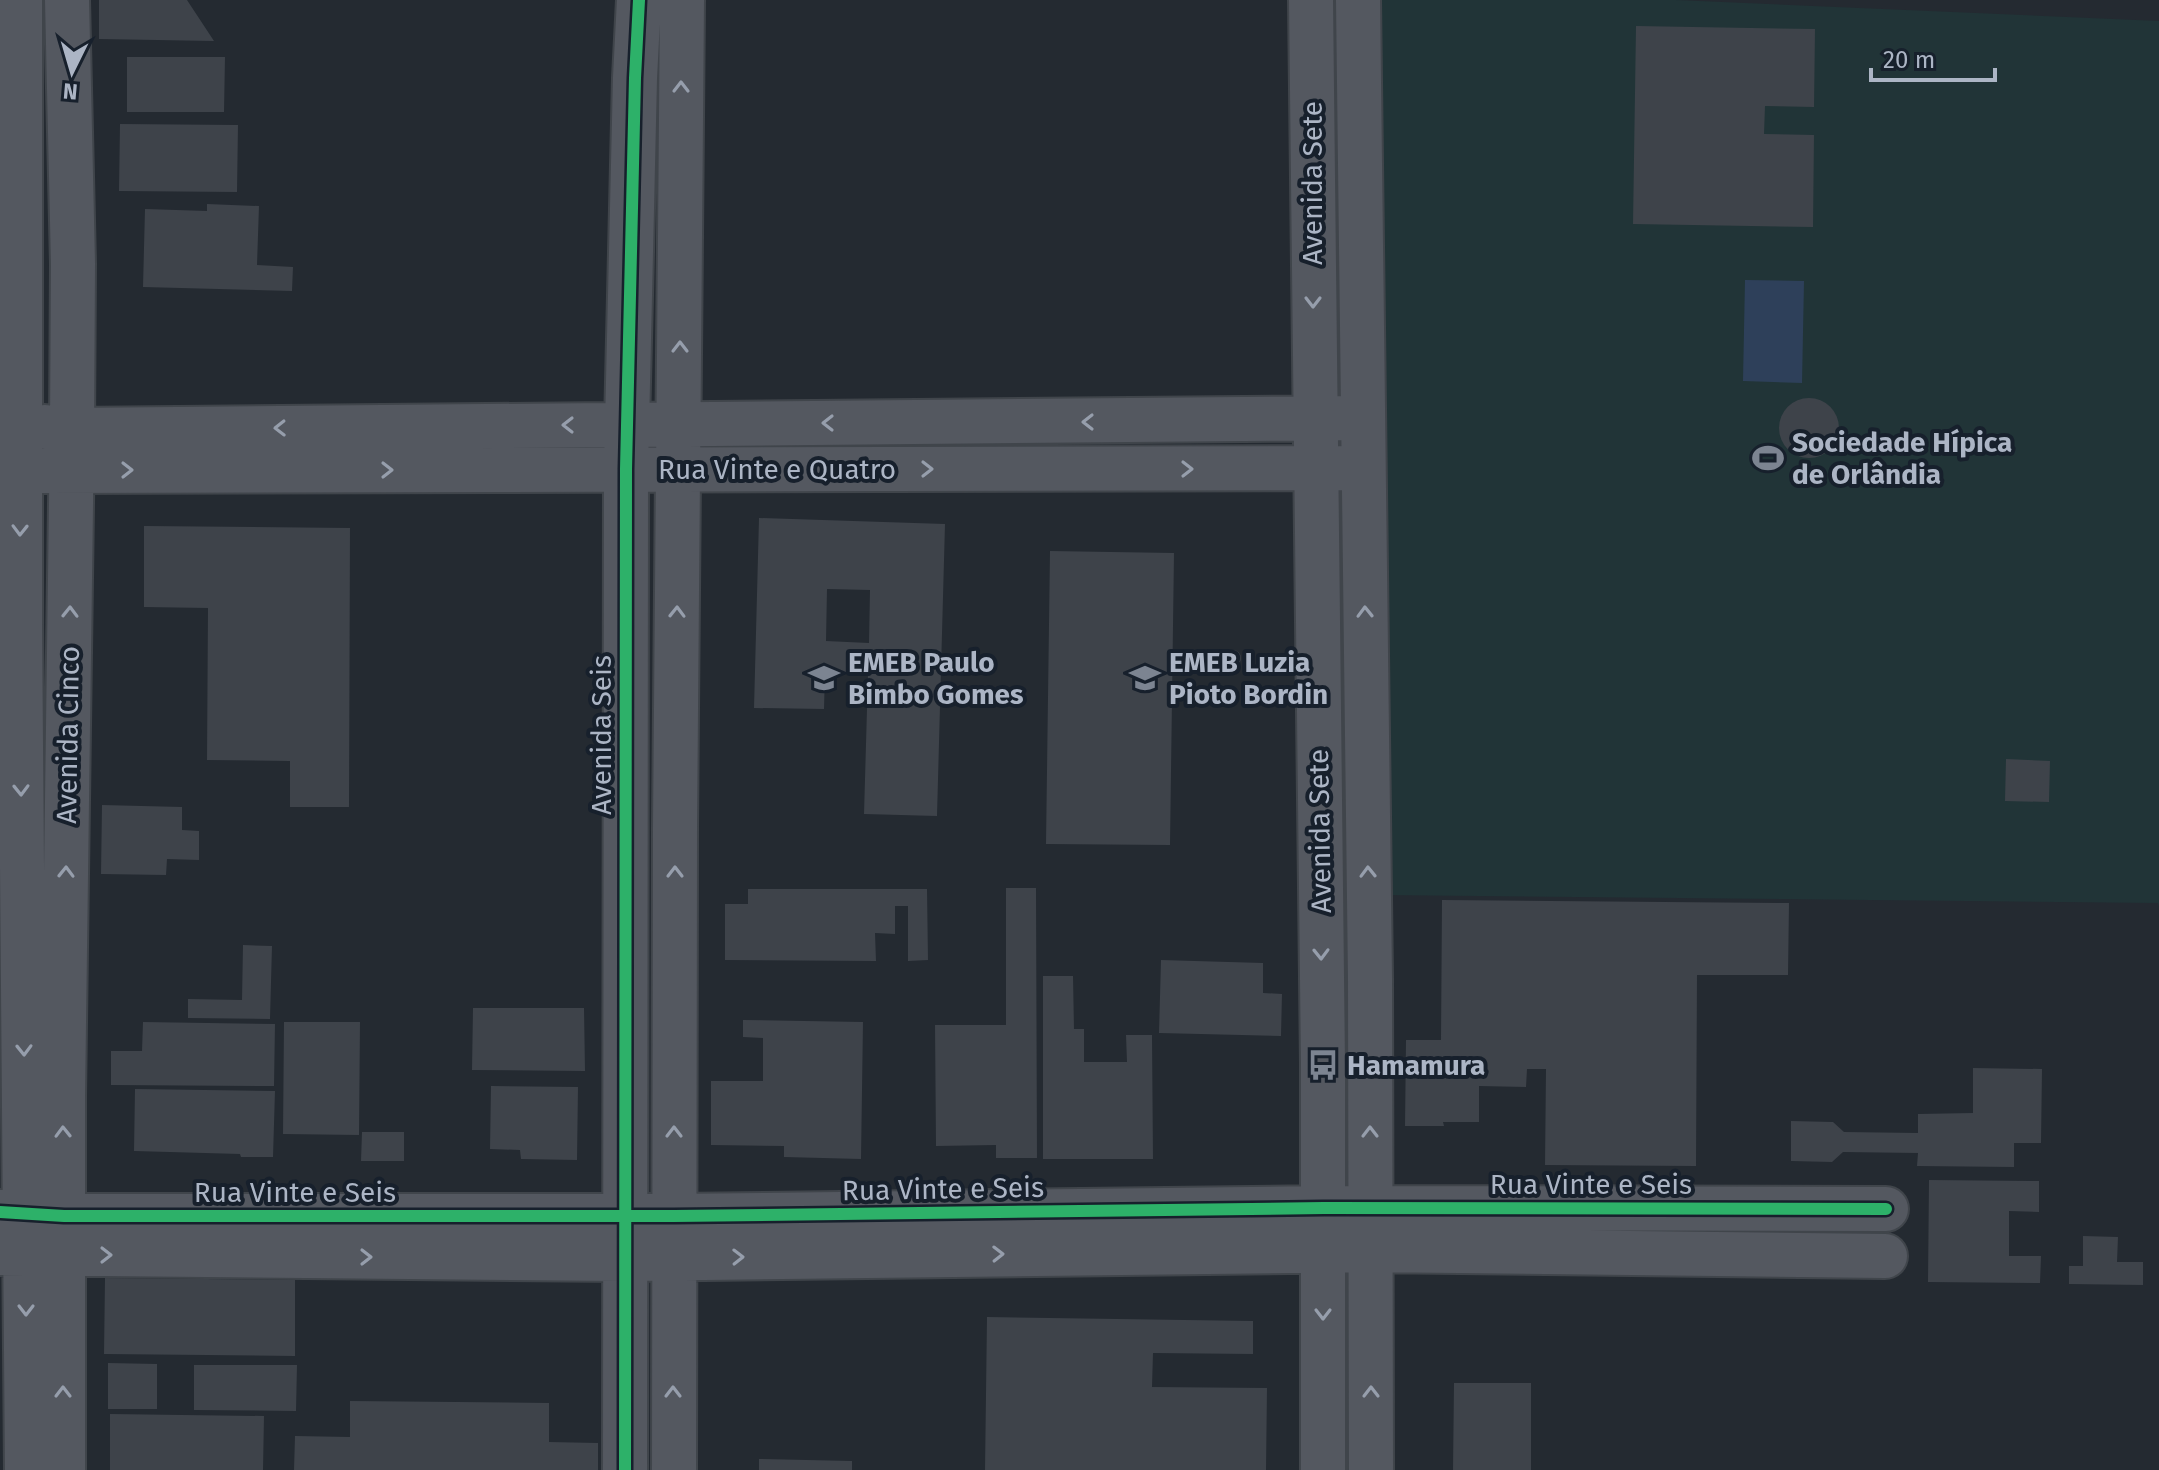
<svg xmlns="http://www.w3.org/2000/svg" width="2159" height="1470" viewBox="0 0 2159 1470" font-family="'Fira Sans',sans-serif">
  <rect width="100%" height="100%" fill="#242a31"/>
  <path fill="#213437" d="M1372,0H1676L2159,21V907L2158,903L1380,895Z"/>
  <path fill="#2e405a" d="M1745,280L1804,281L1802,383L1743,381Z"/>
  <path fill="#3e434a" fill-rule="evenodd" d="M99,0H187L214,41L99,39Z
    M1636,26L1815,29L1814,107L1765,106L1764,134L1814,135L1813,227L1633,224Z
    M127,57H225L224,112H127Z
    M120,124L238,125L237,192L119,191Z
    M207,204L259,206L257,265L293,267L292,291L143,287L145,209L207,211Z
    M1779 428a30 30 0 1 1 60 0a30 30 0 1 1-60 0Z
    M759,518L945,524L937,816L864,814L868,674L825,672L824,709L754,708ZM827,589L870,590L869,643L826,641Z
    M144,526L350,528L349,807H290V761L207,760L208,608L144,607Z
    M1050,551L1174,553L1170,845L1046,844Z
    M1225 658a8 8 0 1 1 16 0a8 8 0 1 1-16 0Z
    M2006,759L2050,761L2049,802L2005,801Z
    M102,805L182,807V830L199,831V860L167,859L166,875L101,874Z
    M1006,888H1036L1037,1158H996V1145L936,1146L935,1025H1006Z
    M748,889H927L928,960L908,961V906H895V934L875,933L876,961L725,960V904H748Z
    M1442,900L1789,903L1788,975H1697L1696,1166L1545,1165L1546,1069H1527L1526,1087L1479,1086V1122H1443L1444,1126H1405L1406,1040H1441Z
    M243,945L272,946L270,1019L188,1018V999L242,1000Z
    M1161,960L1263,963V993L1282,994L1281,1036L1159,1033Z
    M1043,976H1073L1074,1029H1084V1062H1127L1126,1035H1152L1153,1159H1043Z
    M473,1008H584L585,1071L472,1070Z
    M743,1020L863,1022L861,1159L784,1157V1146L711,1145V1081H763V1038L743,1037Z
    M143,1022L275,1024L274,1086L111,1085V1051H142Z
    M284,1022H360L359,1135L283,1134Z
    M1973,1068L2042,1069L2041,1143H2014V1167L1917,1166L1918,1153L1843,1152L1832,1162L1791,1161V1121L1833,1122L1844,1132L1918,1133V1114L1973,1113Z
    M491,1086L578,1087L577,1160L521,1159L520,1150L490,1149Z
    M135,1089L275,1091L273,1157H241L240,1154L134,1151Z
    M362,1132H404V1161H361Z
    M1929,1180L2039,1181V1212L2009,1211V1256H2041L2040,1283L1928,1282Z
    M2083,1236L2118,1237L2117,1262H2143V1285L2069,1284V1266H2083Z
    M105,1278L295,1280V1356L104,1354Z
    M987,1317L1253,1321V1354L1153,1353L1152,1387L1267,1388L1266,1470H985Z
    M108,1363L157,1364V1409H108Z
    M194,1365H297L296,1411L194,1410Z
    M1454,1383H1531V1470H1453Z
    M350,1401L549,1403V1442L598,1443V1470H294L295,1436L350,1437Z
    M110,1414L264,1416L263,1470H110Z
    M759,1459L852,1461V1470H759Z"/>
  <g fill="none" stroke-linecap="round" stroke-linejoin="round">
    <defs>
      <path id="minor" d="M20,0V624L27,1470
        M1311,0L1323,1065V1470
        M1358,0L1370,979L1371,1470
        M45,427L72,430L1344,418
        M42,471L1346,468
        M0,1212L64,1216H674L1324,1208L1886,1209
        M0,1253L624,1259L1370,1250L1885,1256
        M63,1470V1097L72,430L73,264L67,0
        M625,1470L626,469L635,78L639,0
        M674,1470L675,828L682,0"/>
    </defs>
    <use href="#minor" stroke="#40454b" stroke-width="48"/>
    <use href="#minor" stroke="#545860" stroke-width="44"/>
    <defs>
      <path id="cycleway" d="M0,1212L64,1216H674L1324,1208L1886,1209
        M625,1470L626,469L635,78L639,0"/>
    </defs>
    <use href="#cycleway" stroke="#17202c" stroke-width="17"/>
    <use href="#cycleway" stroke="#2db169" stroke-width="12"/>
  </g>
  <defs><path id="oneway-chevron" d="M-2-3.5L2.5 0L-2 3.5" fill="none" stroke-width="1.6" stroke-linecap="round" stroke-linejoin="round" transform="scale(2)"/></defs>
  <g stroke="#969eac">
    <use href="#oneway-chevron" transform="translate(681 87) rotate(-90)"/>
    <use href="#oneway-chevron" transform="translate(1313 302) rotate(90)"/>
    <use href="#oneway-chevron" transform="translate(680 347) rotate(-90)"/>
    <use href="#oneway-chevron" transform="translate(1088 422) rotate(180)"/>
    <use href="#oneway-chevron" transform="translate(828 423) rotate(180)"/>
    <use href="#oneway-chevron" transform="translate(568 425) rotate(180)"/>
    <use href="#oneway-chevron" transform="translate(280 428) rotate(179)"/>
    <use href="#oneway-chevron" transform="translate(927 469)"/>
    <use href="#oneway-chevron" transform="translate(1187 469)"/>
    <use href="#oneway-chevron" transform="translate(127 470)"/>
    <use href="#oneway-chevron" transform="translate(387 470)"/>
    <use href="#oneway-chevron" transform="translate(20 530) rotate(91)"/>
    <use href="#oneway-chevron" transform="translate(70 612) rotate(-89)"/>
    <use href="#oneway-chevron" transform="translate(677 612) rotate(-89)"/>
    <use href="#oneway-chevron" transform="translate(1365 612) rotate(-91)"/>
    <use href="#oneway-chevron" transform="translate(21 790) rotate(89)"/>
    <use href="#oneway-chevron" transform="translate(66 872) rotate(-89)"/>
    <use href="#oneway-chevron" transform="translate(675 872) rotate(-90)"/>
    <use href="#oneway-chevron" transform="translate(1368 872) rotate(-91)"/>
    <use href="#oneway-chevron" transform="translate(1321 954) rotate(89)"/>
    <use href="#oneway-chevron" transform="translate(24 1050) rotate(89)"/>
    <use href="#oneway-chevron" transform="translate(63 1132) rotate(-91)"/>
    <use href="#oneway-chevron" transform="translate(674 1132) rotate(-90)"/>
    <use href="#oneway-chevron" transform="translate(1370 1132) rotate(-90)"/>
    <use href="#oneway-chevron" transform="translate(998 1254) rotate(-1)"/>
    <use href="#oneway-chevron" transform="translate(106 1255)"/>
    <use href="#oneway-chevron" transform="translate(366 1257)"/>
    <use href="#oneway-chevron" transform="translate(738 1257) rotate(-1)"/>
    <use href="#oneway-chevron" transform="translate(26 1310) rotate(90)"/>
    <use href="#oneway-chevron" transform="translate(1323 1314) rotate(90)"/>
    <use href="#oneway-chevron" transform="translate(63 1392) rotate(-90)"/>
    <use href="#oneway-chevron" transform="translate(673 1392) rotate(-90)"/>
    <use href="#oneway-chevron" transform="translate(1371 1392) rotate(-90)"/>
  </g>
  <defs>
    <symbol id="stadium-bare" viewBox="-9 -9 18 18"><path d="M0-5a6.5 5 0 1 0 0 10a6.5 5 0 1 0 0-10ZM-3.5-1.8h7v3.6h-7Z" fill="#7c8491" stroke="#17202c" stroke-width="2.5" paint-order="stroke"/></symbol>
    <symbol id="school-bare" viewBox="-9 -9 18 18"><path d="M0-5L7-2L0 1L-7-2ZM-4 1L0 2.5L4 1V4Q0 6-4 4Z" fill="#7c8491" stroke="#17202c" stroke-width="2.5" paint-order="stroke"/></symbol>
    <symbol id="bus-bare" viewBox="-9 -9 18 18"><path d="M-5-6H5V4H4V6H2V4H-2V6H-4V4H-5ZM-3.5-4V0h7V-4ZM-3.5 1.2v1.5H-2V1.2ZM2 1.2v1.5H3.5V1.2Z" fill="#7c8491" stroke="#17202c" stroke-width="2.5" paint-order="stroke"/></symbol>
  </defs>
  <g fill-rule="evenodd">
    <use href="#stadium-bare" x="1746" y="436" width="44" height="44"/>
    <use href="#school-bare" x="802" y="656" width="44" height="44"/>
    <use href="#school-bare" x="1123" y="656" width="44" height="44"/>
    <use href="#bus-bare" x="1301" y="1043" width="44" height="44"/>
  </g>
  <g text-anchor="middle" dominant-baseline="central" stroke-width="8" stroke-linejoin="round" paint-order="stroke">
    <g font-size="28" fill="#acb5c5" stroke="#17202c">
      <text transform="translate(1312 183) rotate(-90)">Avenida Sete</text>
      <text x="777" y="469">Rua Vinte e Quatro</text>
      <text transform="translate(68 735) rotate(-89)">Avenida Cinco</text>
      <text transform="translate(601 735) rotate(-90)">Avenida Seis</text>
      <text transform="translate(1320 831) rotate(-91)">Avenida Sete</text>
      <text x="1591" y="1184">Rua Vinte e Seis</text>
      <text transform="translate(943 1189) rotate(-1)">Rua Vinte e Seis</text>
      <text x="295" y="1192">Rua Vinte e Seis</text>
    </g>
    <g font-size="28" font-weight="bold" fill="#acb5c5" stroke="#17202c" text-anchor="start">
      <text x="1792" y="442">Sociedade Hípica<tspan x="1792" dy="32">de Orlândia</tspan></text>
      <text x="848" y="662">EMEB Paulo<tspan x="848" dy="32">Bimbo Gomes</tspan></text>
      <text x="1169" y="662">EMEB Luzia<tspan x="1169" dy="32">Pioto Bordin</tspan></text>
      <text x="1347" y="1065">Hamamura</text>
    </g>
  </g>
  <g transform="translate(72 72) rotate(185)" stroke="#17202c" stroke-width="6" paint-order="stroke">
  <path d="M0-6L14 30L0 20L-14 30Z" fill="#acb5c5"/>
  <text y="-12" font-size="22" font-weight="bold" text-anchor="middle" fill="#acb5c5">N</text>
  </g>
  <path d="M1871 68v12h124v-12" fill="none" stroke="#acb5c5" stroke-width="4"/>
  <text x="1883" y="68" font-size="24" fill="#acb5c5" stroke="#17202c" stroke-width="6" paint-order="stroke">20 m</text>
</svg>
